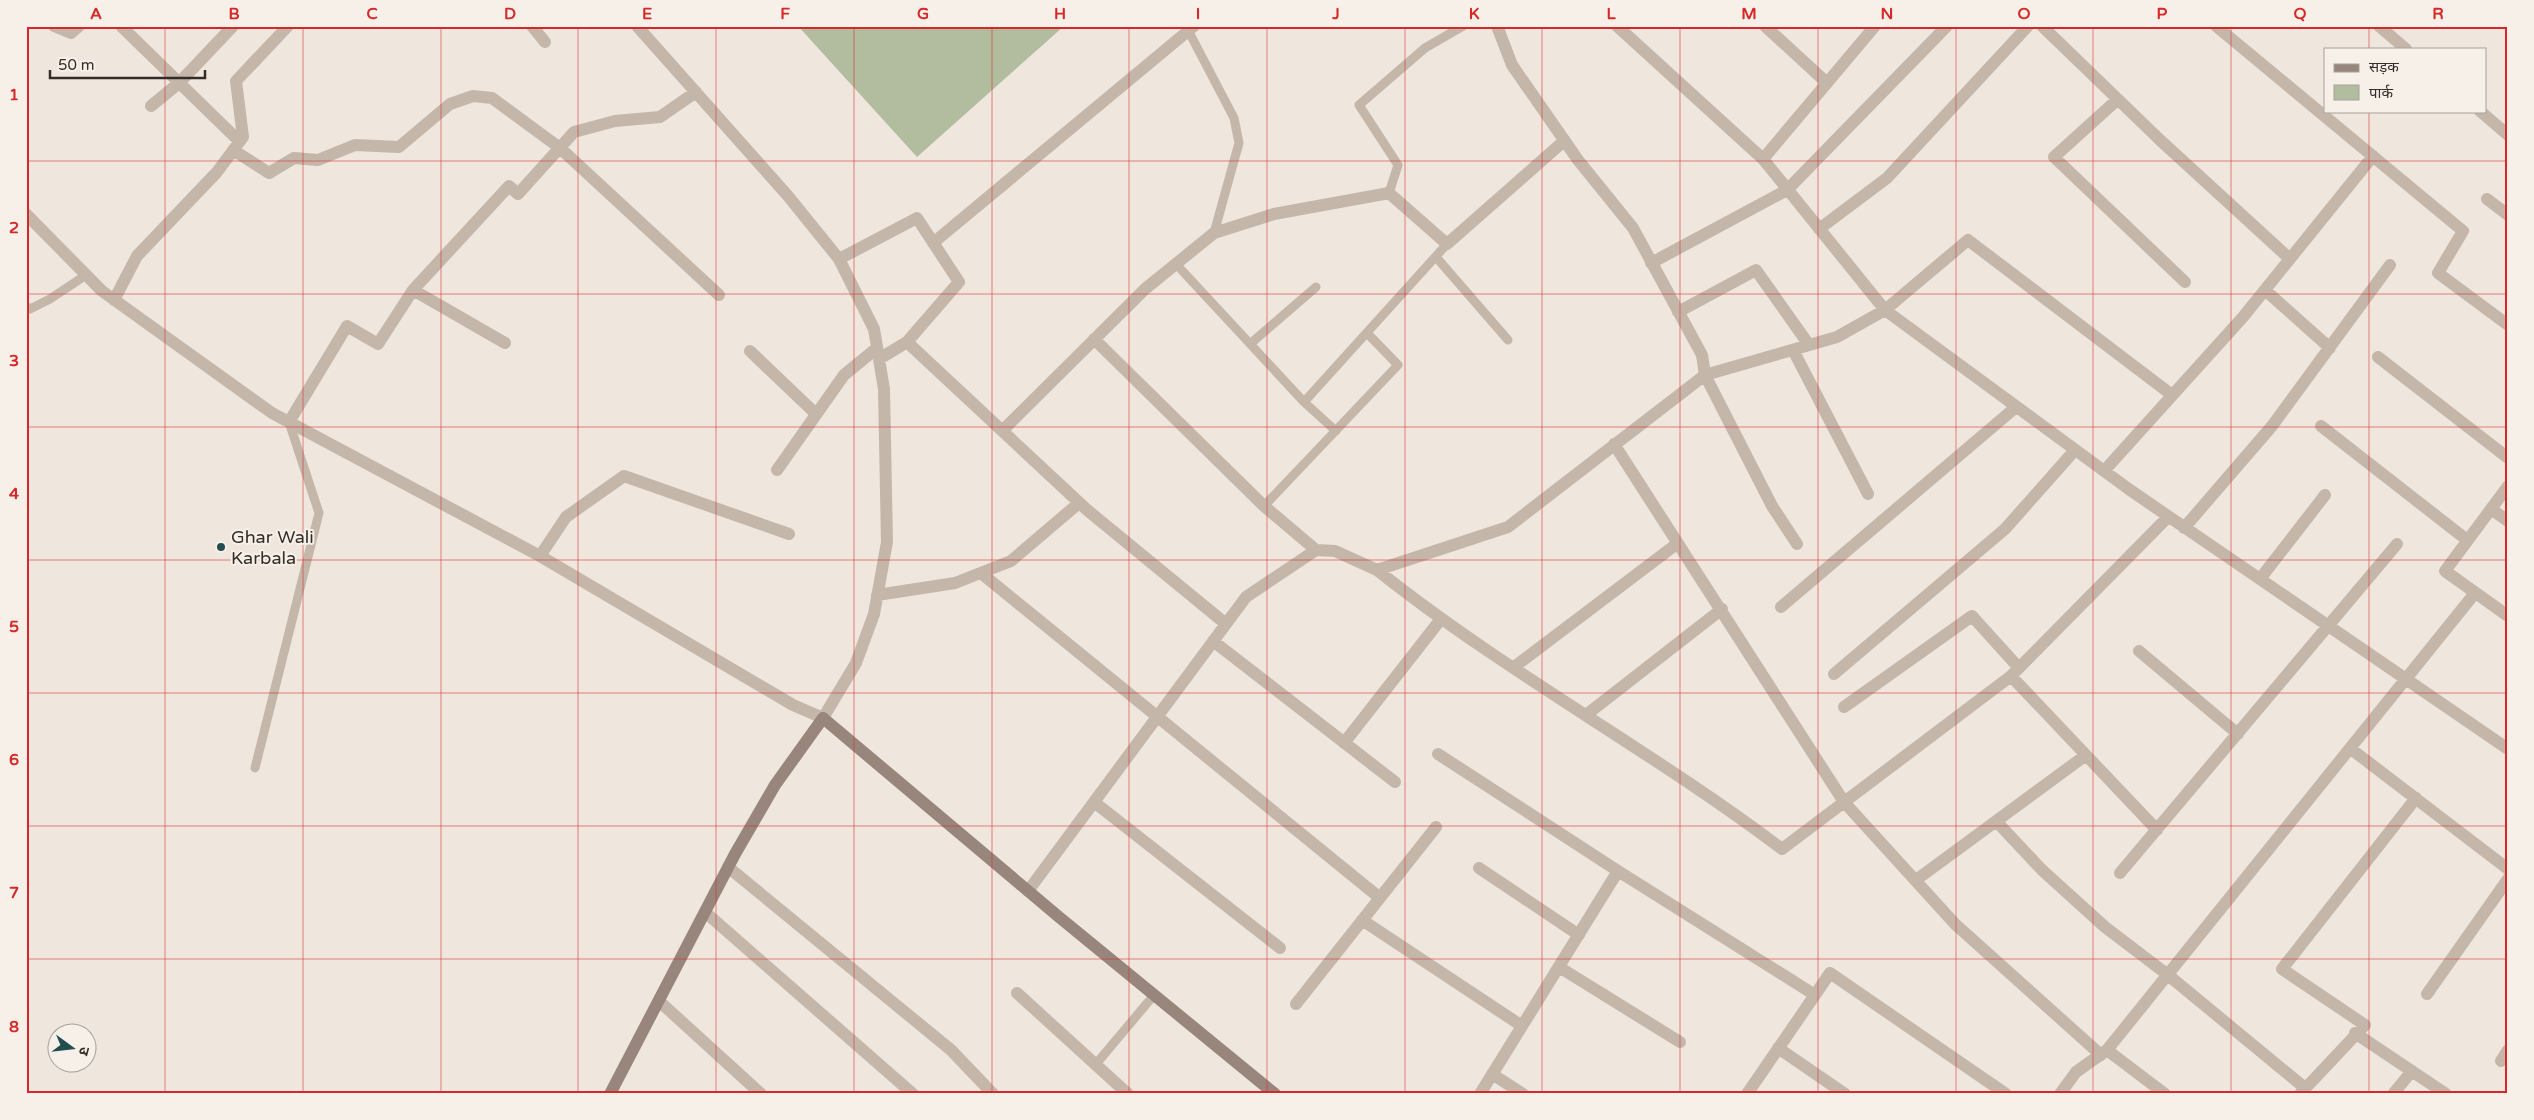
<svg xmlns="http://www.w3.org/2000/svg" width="2534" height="1120" viewBox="0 0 2534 1120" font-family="'Varela Round','Noto Sans Devanagari',sans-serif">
  <rect width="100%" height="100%" fill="#efe6dd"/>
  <path fill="#b2bc9f" d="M798,26H1064L917,157Z"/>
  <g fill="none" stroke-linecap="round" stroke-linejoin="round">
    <path stroke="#c5b6aa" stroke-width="9" d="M1189,32L1234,118L1239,143L1214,233
      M1389,193L1398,165L1359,105L1425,48L1463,26
      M1436,257L1508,340
      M1176,264L1304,402L1336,431
      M26,306L30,309L50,299L86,275
      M1250,344L1316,287
      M1304,402L1447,244
      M1264,506L1398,365L1367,333
      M255,768L319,513L289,422
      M1096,1064L1154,995"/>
    <path stroke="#c5b6aa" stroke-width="12" d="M54,26L71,33L79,26
      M121,26L239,141
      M532,26L545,42
      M1497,26L1512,65L1578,160L1633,228L1702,355L1705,375L1772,506L1797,544
      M1617,26L1763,159L1885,310L2130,490L2508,749
      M1765,26L1827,83
      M2042,26L2160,140L2290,259
      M2216,26L2463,231L2438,273L2508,325
      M2379,26L2406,49
      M2117,100L2054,157L2185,282
      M151,106L179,83L233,26
      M2480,111L2508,135
      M233,150L269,173L294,158L318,160L355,145L399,147L450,104L473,96L492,98L560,148L719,295
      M1763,159L1875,26
      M2487,199L2508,215
      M26,214L102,291L272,413L540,556L793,705L823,718L856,663L874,614L887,542L884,389L874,329L839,259L788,196L637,26
      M1819,229L1887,178L2028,26
      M933,243L1194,26
      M839,259L917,218L959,282L907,342L879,359
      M1651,263L1787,190L1947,26
      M413,290L509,186L518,194L574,132L615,121L660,117L696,92
      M2265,290L2330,348
      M114,300L137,256L217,172L243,137L236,81L288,26
      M1678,312L1756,270L1809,345
      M1094,339L1264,506L1316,550
      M907,342L1086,509L1226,624
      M1793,350L1868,494
      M750,351L816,414
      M2378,357L2508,458
      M289,422L347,326L378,344L413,290L505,343
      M2321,426L2467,540
      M1002,431L1145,289L1214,233L1274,214L1389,193L1447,244L1564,141
      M1614,444L1844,802L1955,924L2101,1055
      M777,470L844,375L877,348
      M2104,471L2243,317L2373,156
      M2508,486L2445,571L2508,616
      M2491,509L2508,521
      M2184,528L2272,426L2390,265
      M540,556L566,517L624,476L789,534
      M1377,570C1505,672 1651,750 1782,849L2011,676L2168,517
      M981,573L1380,898
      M2260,579L2325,495
      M877,595L955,583L1011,561L1079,503
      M1781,607L2016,407
      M1213,641L1395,782
      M2139,651L2238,734
      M1514,667L1678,543
      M1834,674L2005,529L2075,450
      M2011,676L2157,830
      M1844,707L1972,616L2019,668
      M1586,715L1722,609
      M1344,743L1441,619
      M2351,749L2508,869
      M1438,754L1618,871L1815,995
      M1094,802L1280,948
      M1996,821L2042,870L2105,927L2168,975L2305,1088
      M728,867L951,1050L993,1094
      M1479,868L1579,935
      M2120,873L2397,544
      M1916,880L2086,755
      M1028,891L1246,597L1316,550L1335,551L1377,570L1508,527L1705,375L1837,337L1885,310L1968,240L2172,395
      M705,912L913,1094
      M1362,920L1522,1026
      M1559,967L1680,1042
      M1017,993L1128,1094
      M2427,994L2508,879
      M659,1001L761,1094
      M1296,1004L1436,827
      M2355,1033L2446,1094
      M1778,1048L1845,1094
      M2107,1050L2165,1094
      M2501,1061L2508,1050
      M1492,1074L1523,1094
      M1480,1094L1618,871
      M1747,1094L1830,973L2006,1094
      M2060,1094L2076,1072L2107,1050L2475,593
      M2300,1094L2365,1025L2282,969L2416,798
      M2393,1094L2412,1071"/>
    <path stroke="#98867c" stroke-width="12" d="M610,1094L735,854L775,785L823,718L1059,917L1275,1094"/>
  </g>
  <path fill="none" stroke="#d62828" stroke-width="1" stroke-opacity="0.55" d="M165,26V1094M303,26V1094M441,26V1094M578,26V1094M716,26V1094M854,26V1094M992,26V1094M1129,26V1094M1267,26V1094M1405,26V1094M1542,26V1094M1680,26V1094M1818,26V1094M1956,26V1094M2093,26V1094M2231,26V1094M2369,26V49M2369,111V1094M26,161H2508M26,294H2508M26,427H2508M26,560H2508M26,693H2508M26,826H2508M26,959H2508"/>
  <circle fill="#244d50" stroke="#f7f0e9" stroke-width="2" cx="221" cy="547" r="5"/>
  <g text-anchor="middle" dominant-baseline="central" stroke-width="4" stroke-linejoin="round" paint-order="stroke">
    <g font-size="18" fill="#342c29" stroke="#f7f0e9" text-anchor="start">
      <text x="231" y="537">Ghar Wali<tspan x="231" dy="21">Karbala</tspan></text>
    </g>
  </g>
  <rect width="2534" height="1120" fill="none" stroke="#f7f0e9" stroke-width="55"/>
  <rect x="2324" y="48" width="162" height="65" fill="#f7f0e9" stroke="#a9a29c"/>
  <rect x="2334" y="64" width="25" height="8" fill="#98867c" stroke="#a9a29c"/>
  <text x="2369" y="72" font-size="15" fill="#342c29">सड़क</text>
  <rect x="2334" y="85" width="25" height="15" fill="#b2bc9f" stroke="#a9a29c"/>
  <text x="2369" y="98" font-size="15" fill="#342c29">पार्क</text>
  <g transform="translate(72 1048) rotate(105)"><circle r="24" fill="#f7f0e9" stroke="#a9a29c"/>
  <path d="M0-4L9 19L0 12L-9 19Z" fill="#244d50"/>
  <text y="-8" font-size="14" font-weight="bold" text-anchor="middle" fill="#342c29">उ</text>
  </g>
  <path d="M50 70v8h155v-8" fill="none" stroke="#342c29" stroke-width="2.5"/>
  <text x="58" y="70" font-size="15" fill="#342c29" stroke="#f7f0e9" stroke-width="4" paint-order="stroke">50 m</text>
  <rect x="28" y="28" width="2478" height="1064" fill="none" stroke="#d62828" stroke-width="2"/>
  <g font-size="16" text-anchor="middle" font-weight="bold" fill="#d62828">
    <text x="96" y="19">A</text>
    <text x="234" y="19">B</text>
    <text x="372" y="19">C</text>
    <text x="510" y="19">D</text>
    <text x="647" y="19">E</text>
    <text x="785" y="19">F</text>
    <text x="923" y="19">G</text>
    <text x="1060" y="19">H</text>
    <text x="1198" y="19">I</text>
    <text x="1336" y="19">J</text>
    <text x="1474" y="19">K</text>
    <text x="1611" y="19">L</text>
    <text x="1749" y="19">M</text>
    <text x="1887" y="19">N</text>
    <text x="2024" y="19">O</text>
    <text x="2162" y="19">P</text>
    <text x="2300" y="19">Q</text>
    <text x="2438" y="19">R</text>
    <text x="14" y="100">1</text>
    <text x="14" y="233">2</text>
    <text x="14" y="366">3</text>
    <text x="14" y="499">4</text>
    <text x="14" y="632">5</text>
    <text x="14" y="765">6</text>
    <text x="14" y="898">7</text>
    <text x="14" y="1032">8</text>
  </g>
</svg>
